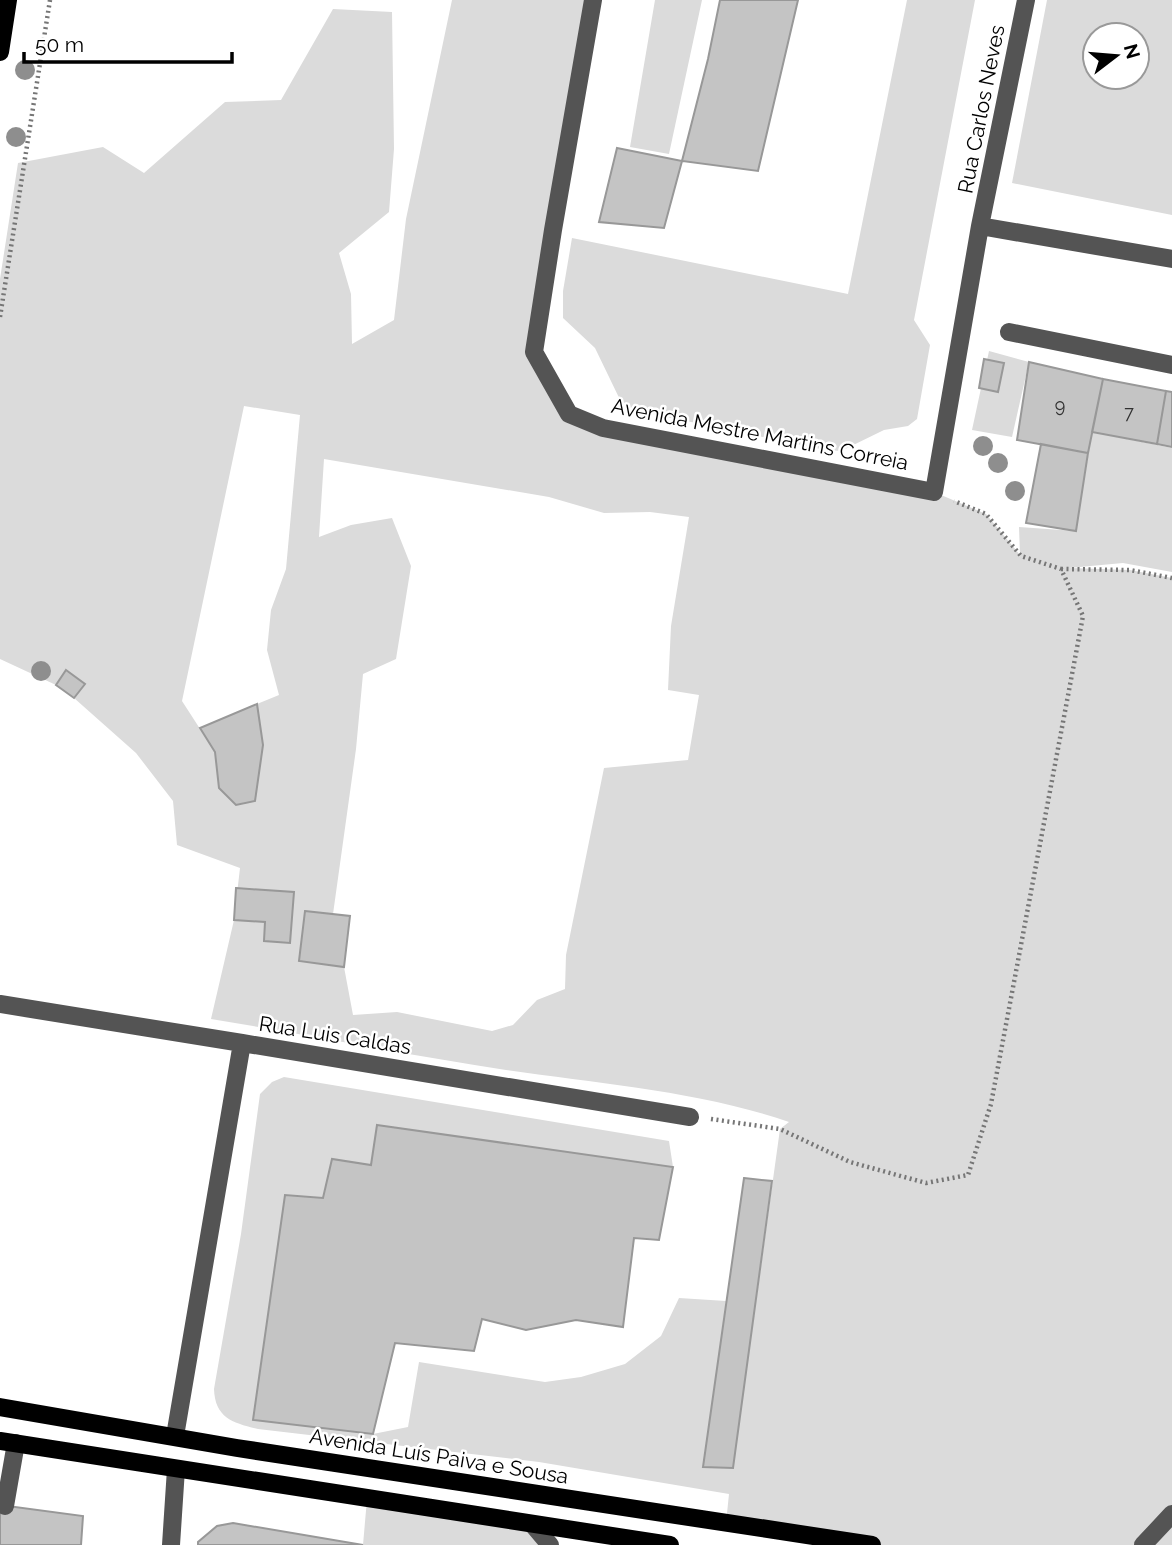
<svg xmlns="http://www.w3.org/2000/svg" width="1172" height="1545" viewBox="0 0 1172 1545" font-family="Raleway,sans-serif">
  <rect width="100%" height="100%" fill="#fff"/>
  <path fill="#dbdbdb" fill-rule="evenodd" d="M452,0H594L534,352L569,414L934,492L986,514L1020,555L1019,527L1076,531L1092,432L1172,448V572L1123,563L1069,568L1130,570L1172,578V1545H872L726,1523L729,1494L539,1462L258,1429C233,1423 215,1418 214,1389L241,1234L260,1094L272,1082L284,1077L669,1141L673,1167L378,1125L371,1165L333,1159L323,1198L285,1196L253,1420L373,1434L408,1427L419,1362L545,1382L581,1377L625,1364L661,1336L679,1298L726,1301L704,1466L733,1468L780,1129L789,1122C698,1091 601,1084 506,1070C408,1055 310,1035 211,1019L234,920L240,868L177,845L173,801L136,753L74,698L56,685L0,659V279L18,163L103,147L144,173L225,102L281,100L333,9L392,12L394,149L389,212L339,253L351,294L352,344L394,320L406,219ZM244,406L300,415L286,569L271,610L267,650L279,695L257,704L263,745L255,801L236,805L219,788L215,752L182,701ZM324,459L549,497L604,513L650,512L689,517L671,626L668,690L699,695L688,760L604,768L566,955L565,989L537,1000L513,1025L492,1031L397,1012L353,1015L344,967L299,960L305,911L333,914L356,749L363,674L396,659L411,566L392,518L351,525L319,537Z
    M655,0H702L669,154L630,147Z
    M907,0H975L914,320L930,345L917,419L908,426L884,430L841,451L825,450L624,408L595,348L563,318V291L572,238L848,294Z
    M1047,0H1172V215L1012,183ZM1095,35H1137V77H1095Z
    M989,351L1029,362L1012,437L972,430Z
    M367,1499L533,1525L550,1545H363Z"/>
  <path fill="#c4c4c4" stroke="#989898" stroke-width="2" d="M720,0H798L758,171L682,161L708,59Z
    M617,148L682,161L664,228L599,222Z
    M984,359L1004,363L998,392L979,388Z
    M1029,362L1103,379L1088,453L1017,440Z
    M1103,379L1166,391L1157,444L1092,432Z
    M1166,391L1172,392V447L1157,444Z
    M1041,444L1088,453L1076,531L1026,523Z
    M66,670L85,684L74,698L56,685Z
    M257,704L263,745L255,801L236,805L219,788L215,752L200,728Z
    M236,888L294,892L290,943L264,941L265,922L234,920Z
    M305,911L350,916L344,967L299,961Z
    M377,1125L673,1167L659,1240L634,1238L623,1327L576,1320L526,1330L482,1319L474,1351L395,1343L373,1434L253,1420L285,1195L323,1198L332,1159L371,1165Z
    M744,1178L772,1181L733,1468L703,1467Z
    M0,1505L83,1516L81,1545H0Z
    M233,1523L363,1545H198V1542L217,1526Z"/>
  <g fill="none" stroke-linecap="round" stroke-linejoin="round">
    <path stroke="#767676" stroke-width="4.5" stroke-dasharray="2 3.5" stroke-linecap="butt" d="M0,317L50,0
      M1061,569L1130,570L1172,578
      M711,1119L780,1129L850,1162L926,1183L968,1175L991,1104L1083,616L1061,569L1021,556L986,514L954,501"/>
    <path stroke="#545454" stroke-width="18" d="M593,0L553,230L534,352L569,414L603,428L934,492L980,226L1026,0
      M980,226L1172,259
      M1009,332L1172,365
      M0,1004L242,1043
      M175,1436L242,1043L690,1117
      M5,1506L16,1443
      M533,1525L550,1545
      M171,1545L176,1469
      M1143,1545L1172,1514"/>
    <path stroke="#000" stroke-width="18" d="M0,52L8,0
      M0,1407L237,1448L872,1545
      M0,1441L670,1545"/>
  </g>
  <g fill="#8e8e8e">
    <circle cx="25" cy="70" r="10"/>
    <circle cx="16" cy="137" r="10"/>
    <circle cx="983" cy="446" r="10"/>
    <circle cx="998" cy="463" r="10"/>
    <circle cx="1015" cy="491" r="10"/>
    <circle cx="41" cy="671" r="10"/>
  </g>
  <g text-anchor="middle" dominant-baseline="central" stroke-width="5" stroke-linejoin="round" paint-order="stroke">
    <g font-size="18" fill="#313131">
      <text x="1060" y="405">9</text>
      <text x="1129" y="412">7</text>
    </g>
    <g font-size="21" fill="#000" stroke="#fff">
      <text transform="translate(981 109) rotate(-79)">Rua Carlos Neves</text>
      <text transform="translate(760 434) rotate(11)">Avenida Mestre Martins Correia</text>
      <text transform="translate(335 1035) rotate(9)">Rua Luis Caldas</text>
      <text transform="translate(439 1456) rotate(9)">Avenida Luís Paiva e Sousa</text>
    </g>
  </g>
  <g transform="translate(1116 56) rotate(74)"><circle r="33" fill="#ffffff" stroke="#999999" stroke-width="2"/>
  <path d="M0-5L12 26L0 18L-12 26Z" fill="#000000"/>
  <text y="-10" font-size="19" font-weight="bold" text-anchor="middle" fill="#000000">N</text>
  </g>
  <path d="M24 52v10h208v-10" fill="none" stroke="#000000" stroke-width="3.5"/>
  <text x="35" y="52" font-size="21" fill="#000000" stroke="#ffffff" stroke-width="5" paint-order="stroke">50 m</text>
</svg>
